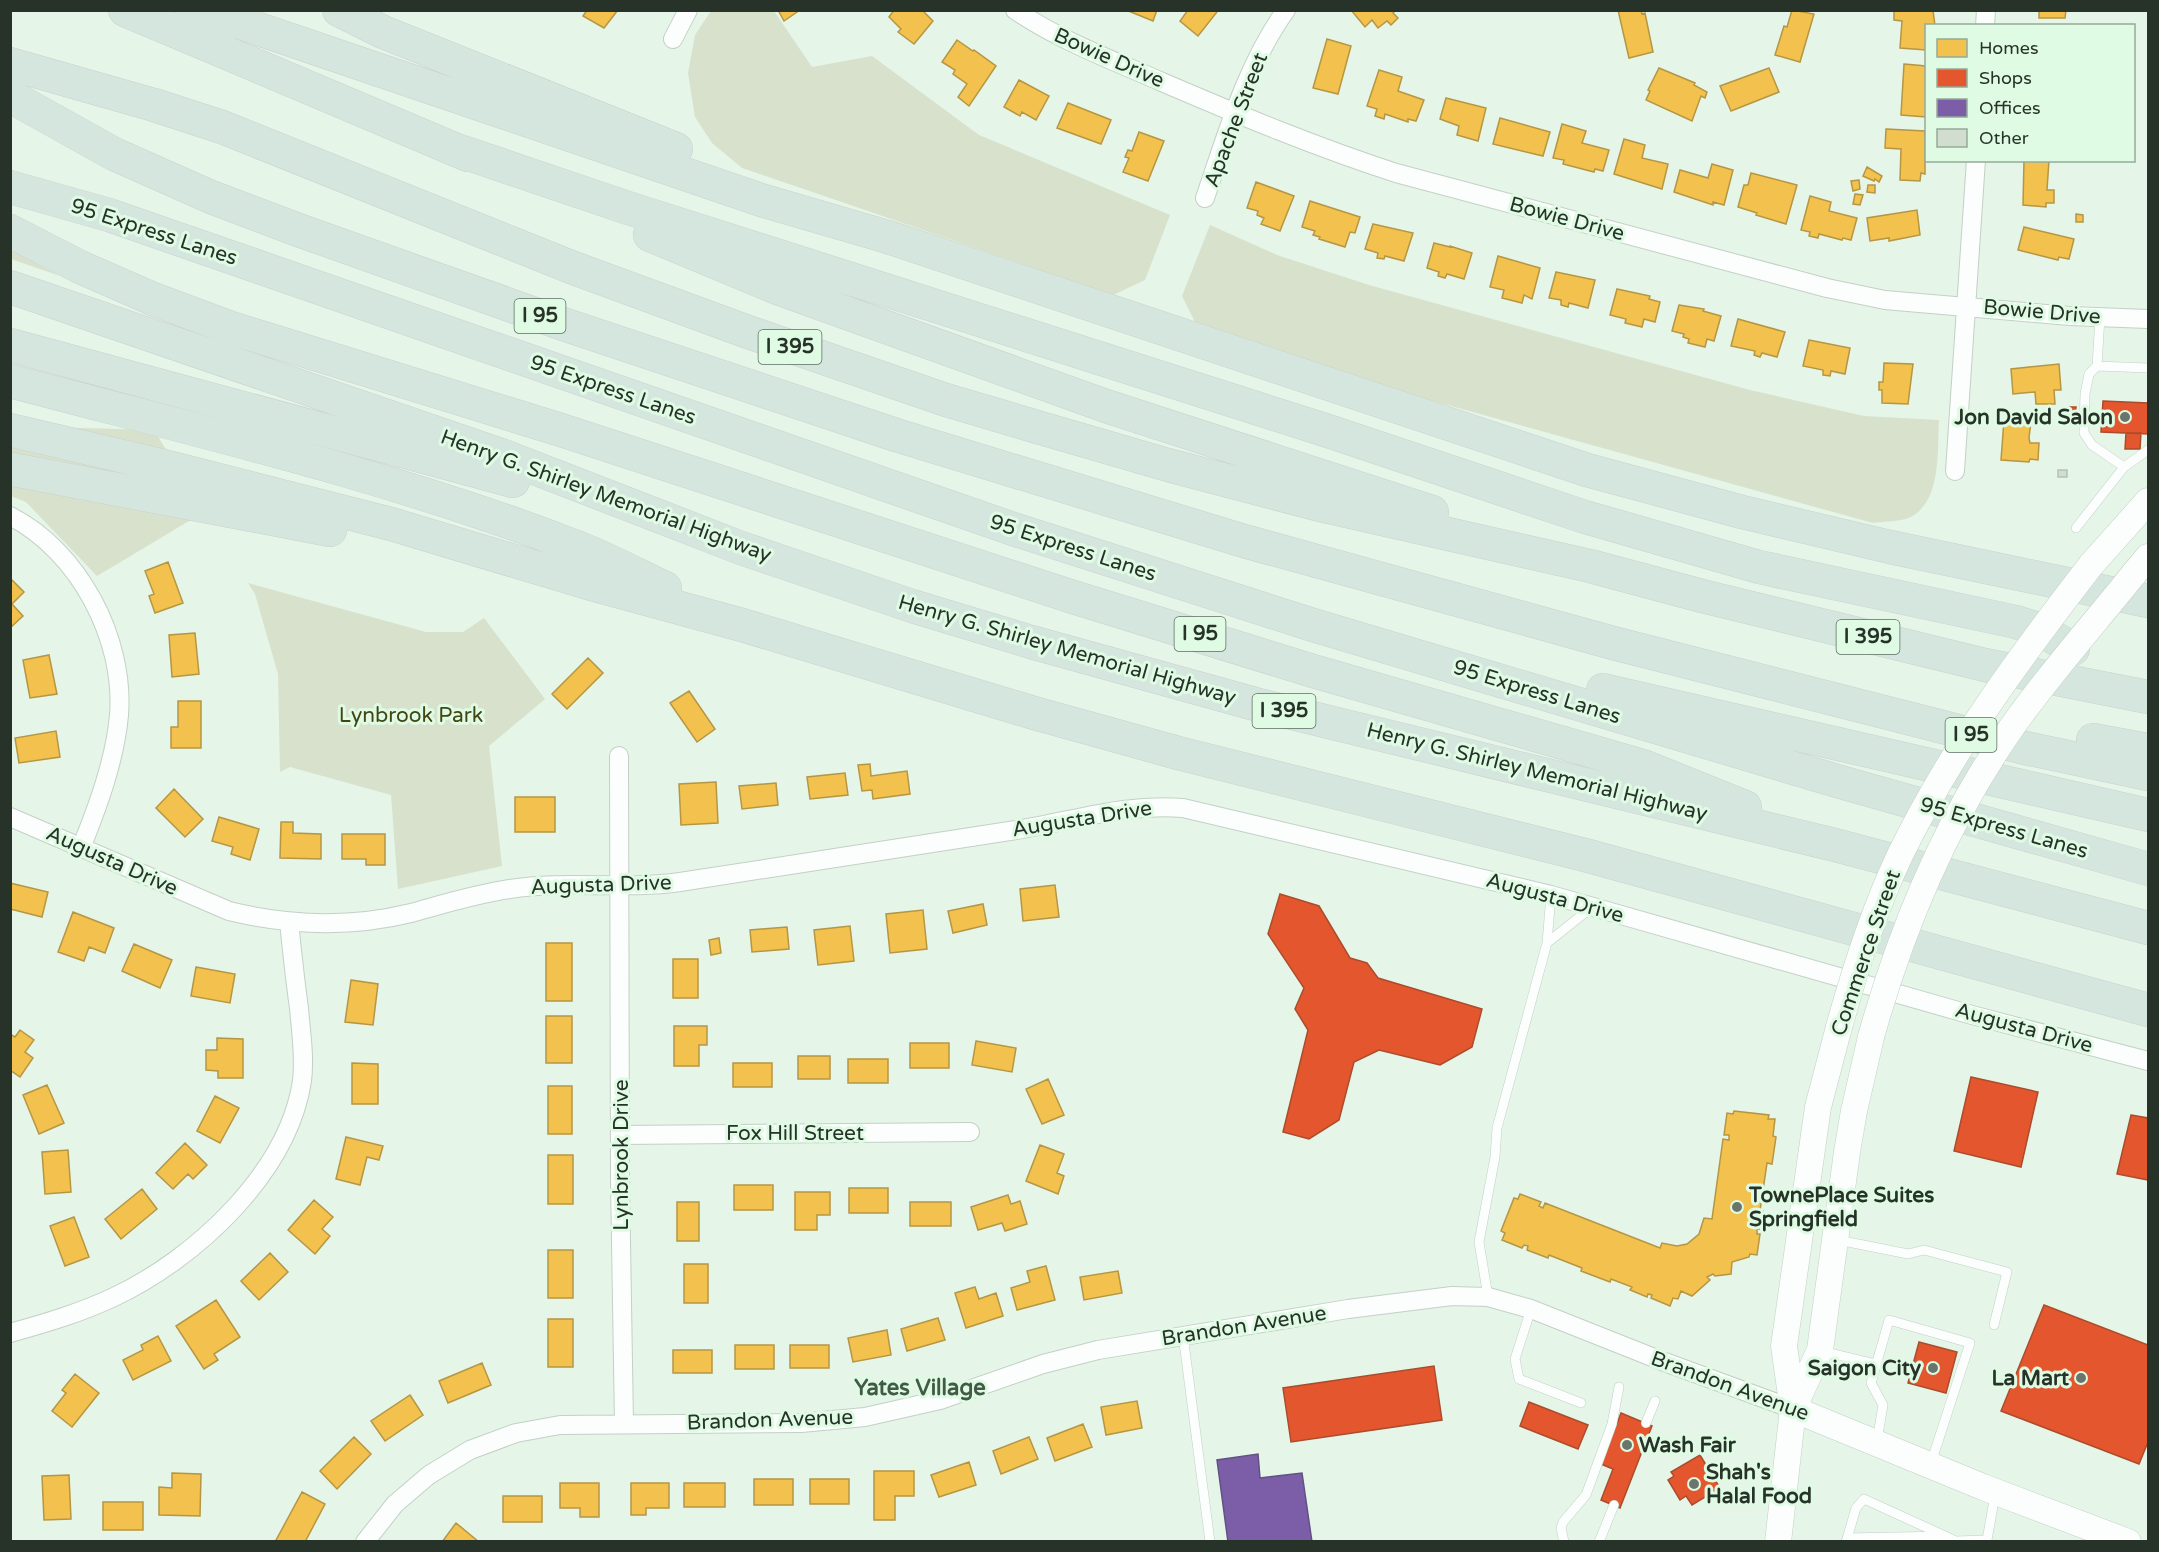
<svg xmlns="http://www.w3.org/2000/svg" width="2159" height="1552" viewBox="0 0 2159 1552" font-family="'Varela Round',sans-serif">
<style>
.green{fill:#d8e1cb}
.homes{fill:#f2c14e;stroke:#b59643;stroke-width:1.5}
.shops{fill:#e4572e;stroke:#ab4c2c;stroke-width:1.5}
.offices{fill:#7b5ea7;stroke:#625181;stroke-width:1.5}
.building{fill:#d1ddcf;stroke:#b7c1b6;stroke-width:1.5}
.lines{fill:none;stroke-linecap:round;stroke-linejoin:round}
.lane-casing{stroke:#c3d0c6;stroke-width:10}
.street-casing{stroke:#c3d0c6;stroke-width:20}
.secondary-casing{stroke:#c3d0c6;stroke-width:27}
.highway-casing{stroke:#cad2cc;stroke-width:34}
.lane{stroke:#fbfefc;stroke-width:9}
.street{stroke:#fbfefc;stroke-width:18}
.secondary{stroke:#fbfefc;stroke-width:26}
.highway{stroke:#d5e6df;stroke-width:33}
.secondary-bridge-casing{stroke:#c3d0c6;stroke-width:27;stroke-linecap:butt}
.secondary-bridge{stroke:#fbfefc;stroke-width:26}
.poi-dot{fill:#6a766c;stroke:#dffbe3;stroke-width:2}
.labels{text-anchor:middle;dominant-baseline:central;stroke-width:6;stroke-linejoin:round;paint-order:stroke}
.shield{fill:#dffbe3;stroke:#5e6e61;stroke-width:1.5}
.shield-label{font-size:20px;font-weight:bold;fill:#273229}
.street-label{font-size:21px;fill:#273229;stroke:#dffbe3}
.poi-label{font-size:21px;font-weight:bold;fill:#273229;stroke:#dffbe3;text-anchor:end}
.park-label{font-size:21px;fill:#434613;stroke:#dffbe3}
.neighbourhood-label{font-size:22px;font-weight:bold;fill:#425a46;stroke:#dffbe3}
</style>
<rect width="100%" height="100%" fill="#e5f5e8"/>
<path class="green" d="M711,11H774L812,67L872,56L979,135L1170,215L1145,280L1113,295L742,168L712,143L695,117L688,73L695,35Z
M1210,225L1277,255L1369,285L1750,390L1864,416L1939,420C1937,450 1942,500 1911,517C1901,522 1884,521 1873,523L1368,383L1196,324L1182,296Z
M11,250L60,276L11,259Z
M11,426L154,430L204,512L97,576L26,502L11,496Z
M248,583L426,632H463L484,618L545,699L489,746L502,866L398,889L391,795L290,767L280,772L278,674L255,594Z"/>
<path class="homes" d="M587,10H618L604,28L583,16Z
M778,10H800L784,21Z
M894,10H922L933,21L914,44L898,32L901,29L889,17Z
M1126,10H1157L1153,21Z
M1188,10H1216L1217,12L1198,36L1180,21Z
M1351,10H1396L1393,13L1398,18L1391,25L1387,21L1378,28L1372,20L1365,27Z
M1618,10H1641L1642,14L1645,13L1653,52L1629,58Z
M1792,10L1814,14L1800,62L1775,55L1784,26L1787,27Z
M1894,10H1933L1935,26H1926V50L1900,48L1902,21L1894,20Z
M2039,10H2066L2065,18H2039Z
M1327,39L1351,46L1338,94L1313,88Z
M957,40L973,51L974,50L996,66L969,106L958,97L967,84L953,74L955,70L942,62Z
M1904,64L1926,66V117L1901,115Z
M1659,68L1695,83L1694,85L1707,92L1705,98L1701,96L1692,121L1646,100L1650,91L1648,90Z
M1769,68L1779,92L1731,111L1720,86Z
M1379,70L1402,77L1398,91L1424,100L1416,121L1408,119V122L1385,114L1384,119L1375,116L1377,109L1367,106Z
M1019,80L1049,96L1036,120L1022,112L1020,116L1004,107Z
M1446,98L1486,108L1478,141L1457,135L1459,126L1440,119Z
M1068,103L1111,120L1101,144L1057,128Z
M1500,118L1550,132L1543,156L1493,144Z
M1562,124L1586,131L1582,143L1609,150L1603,171L1595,169L1594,172L1563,164L1564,160L1553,158Z
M1886,129L1925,131V174L1921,173L1920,181L1900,180L1901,149L1885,148Z
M1139,132L1164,141L1148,181L1123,172L1129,158L1125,157L1128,150L1132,151Z
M1624,139L1645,145L1642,158L1668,164L1662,189L1614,174Z
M2024,160H2049L2047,190H2054V203H2046V207L2023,205Z
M1712,164L1733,170L1724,205L1713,202V205L1674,192L1680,170L1708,178Z
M1867,167L1882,176L1879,182L1875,179L1874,181L1863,176Z
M1751,173L1797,185L1786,224L1756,215L1757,213L1738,207L1744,185H1748Z
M1859,180L1860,189L1853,191L1851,181Z
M1256,182L1294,196L1280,231L1261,224L1264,218L1257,215L1258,211L1247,208Z
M1868,185H1875V193L1867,192Z
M1855,194L1863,195L1860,205L1853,204Z
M1810,196L1831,202L1829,211L1857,218L1851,240L1843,238L1842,240L1819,234L1818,238L1809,236L1810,232L1801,230Z
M1310,201L1360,217L1355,233L1350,232L1345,247L1319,239L1320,237L1313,235L1315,231L1302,227Z
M1917,210L1920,235L1889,241V238L1870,241L1867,218Z
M2076,214L2083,215V222H2076Z
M1373,224L1413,233L1404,261L1385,256L1384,259L1377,258L1378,253L1365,249Z
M2024,227L2074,239L2069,259L2059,257L2058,260L2018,250Z
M1434,243L1450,247V246L1472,253L1464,279L1447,274L1445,278L1438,276L1439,272L1427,268Z
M1498,256L1540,268L1532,299L1524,295L1522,303L1502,298L1504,290L1490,287Z
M1556,272L1595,280L1588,308L1569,303L1568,307L1561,305V300L1549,298Z
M1617,289L1650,296L1649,299L1660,302L1655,322L1644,319L1642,327L1625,323L1626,319L1610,315Z
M1679,305L1704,309L1703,311L1721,316L1714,341L1707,339L1705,347L1688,343L1689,339L1683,337L1684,334L1672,331Z
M1738,319L1785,332L1777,357L1762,353L1760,357L1754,355L1755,351L1731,346Z
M1809,340L1850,348L1845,374L1831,371L1830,376L1823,375V370L1803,366Z
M1884,363L1913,364L1908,404L1882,403V390H1879V382H1883Z
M2059,364L2061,390H2054L2055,404H2036L2035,392L2013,394L2011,369Z
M2004,420L2031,421L2029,438L2030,443H2039L2038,460L2030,459L2029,462L2001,460Z
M168,562L183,603L155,613L149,596L154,594L145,571Z
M10,578L24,592L12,604L23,616L10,628Z
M195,633L199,674L172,677L169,635Z
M49,655L57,694L30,698L23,660Z
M588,658L603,673L567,709L552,694Z
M689,691L715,729L697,742L670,703Z
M178,701H201V748H171V727H178Z
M56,731L60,757L19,763L15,738Z
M870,764L871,776L907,771L910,794L873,799L872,790L862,791L858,765Z
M845,773L848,795L810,799L807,777Z
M716,782L718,823L681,825L679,784Z
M776,783L778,805L742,809L739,786Z
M174,789L203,819L185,837L156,808Z
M515,797H555V832H515Z
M219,817L259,829L250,860L231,854L233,847L212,841Z
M281,822H293V833L321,834V859L280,858Z
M342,834H385V865H366V859H342Z
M10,883L48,892L42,917L10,909Z
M1055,885L1059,917L1023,921L1020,889Z
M983,904L987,925L953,933L948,911Z
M923,910L927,949L890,953L886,914Z
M73,912L114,928L105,953L89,947L84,961L58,952Z
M850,926L854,961L818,965L814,930Z
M787,927L789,949L752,952L750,930Z
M719,938L721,953L711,955L709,940Z
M546,943H572V1001H546Z
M134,944L172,960L160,988L122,971Z
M673,959H698V998H673Z
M196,967L235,974L230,1003L191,996Z
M351,980L378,984L373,1025L345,1022Z
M546,1016H572V1063H546Z
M674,1026H707V1045H699V1066H674Z
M20,1030L34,1040L25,1052L33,1058L20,1077L10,1070V1034L15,1037Z
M217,1038L243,1039V1078H218V1071L206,1070V1050H217Z
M976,1041L1016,1048L1012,1072L972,1065Z
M910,1043H949V1068H910Z
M798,1056H830V1079H798Z
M848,1059H888V1083H848Z
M352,1063L378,1064V1104H352Z
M733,1063H772V1087H733Z
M1048,1079L1064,1115L1042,1124L1026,1089Z
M47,1085L64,1123L39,1134L23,1095Z
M548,1086H572V1134H548Z
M215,1096L239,1108L220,1143L197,1131Z
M1734,1111L1769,1115L1768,1119H1775L1773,1136L1776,1137L1772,1164L1767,1163L1760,1211H1763L1761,1229H1757V1234H1760L1757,1255L1750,1254L1749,1257L1732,1262L1731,1274L1715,1276L1713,1274L1707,1277L1710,1280L1692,1296L1681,1291L1678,1299L1673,1298L1670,1306L1651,1298L1652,1295L1648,1294L1647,1297L1630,1290L1632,1287L1611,1279L1610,1282L1581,1271L1582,1268L1549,1255L1548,1258L1527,1250L1528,1246L1524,1245L1522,1248L1502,1240L1505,1233L1501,1231L1514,1198L1518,1199L1520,1194L1541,1202L1539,1206L1543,1208L1545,1203L1660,1248L1662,1243L1677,1246L1687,1244L1699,1234L1704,1218L1712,1219L1723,1139L1729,1140V1135H1724L1727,1113L1733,1114Z
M346,1137L383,1146L379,1160L367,1157L360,1185L336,1179Z
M185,1143L207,1165L193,1179L188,1174L173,1189L156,1173Z
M1040,1145L1064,1154L1057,1173L1064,1176L1058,1194L1026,1181Z
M68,1150L71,1192L45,1194L42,1152Z
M548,1155H573V1204H548Z
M734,1185H773V1210H734Z
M849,1188H888V1213H849Z
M142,1189L157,1209L121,1239L105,1219Z
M795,1192H830V1215H817V1230H795Z
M1008,1195L1011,1204L1020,1201L1027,1224L1005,1231L1002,1223L978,1230L971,1207Z
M314,1200L333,1217L322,1229L330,1236L315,1254L288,1230Z
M677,1202H699V1241H677Z
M910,1202H951V1226H910Z
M74,1217L89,1257L65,1266L50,1226Z
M548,1250H573V1298H548Z
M270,1253L288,1272L259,1300L241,1281Z
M684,1264H708V1303H684Z
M1046,1266L1055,1300L1017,1310L1011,1288L1030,1282L1027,1271Z
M1118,1271L1122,1293L1084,1300L1080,1277Z
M975,1287L979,1299L996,1293L1003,1316L966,1328L955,1293Z
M216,1300L240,1337L214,1354L218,1360L204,1369L176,1326Z
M938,1318L945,1340L907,1351L901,1329Z
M548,1319H573V1367H548Z
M887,1330L891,1355L853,1362L848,1338Z
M158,1336L171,1361L133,1380L123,1360L143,1350L141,1345Z
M735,1345H774V1369H735Z
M790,1345H829V1368H790Z
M673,1350H712V1373H673Z
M482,1363L491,1385L448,1403L439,1381Z
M75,1374L99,1393L72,1427L52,1411L66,1393L62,1390Z
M410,1395L423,1415L385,1441L371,1421Z
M1137,1401L1142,1428L1106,1435L1101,1407Z
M1083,1424L1092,1447L1055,1461L1047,1438Z
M354,1437L371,1454L337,1489L320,1471Z
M1029,1437L1038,1459L1001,1474L993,1451Z
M969,1462L976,1485L939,1497L931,1475Z
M874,1471H914V1496H895V1520H874Z
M172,1473L201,1474L200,1516L159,1515V1487L172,1488Z
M69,1475L71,1519L44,1520L42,1476Z
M754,1479H793V1505H754Z
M810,1479H849V1504H810Z
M560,1483H599V1517H580V1508H560Z
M631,1483H669V1508H646V1515H631Z
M684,1483H725V1507H684Z
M302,1492L325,1504L305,1542H275Z
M503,1496H542V1522H503Z
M103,1502H143V1530H103Z
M456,1523L479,1542H442Z"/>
<path class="shops" d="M2103,401L2148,403V434L2101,432Z
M2068,407H2076L2075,416L2067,415Z
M2126,433H2141L2140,449H2125Z
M1280,894L1319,906L1350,958L1367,963L1378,978L1482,1009L1472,1047L1440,1065L1379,1050L1354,1062L1339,1120L1309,1139L1283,1132L1308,1030L1295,1009L1304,988L1268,934Z
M1971,1077L2038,1092L2021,1167L1954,1151Z
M2131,1115L2148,1118V1180L2117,1174Z
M2044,1305L2148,1345V1442L2139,1464L2001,1411Z
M1919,1342L1957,1352L1946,1393L1908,1383Z
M1434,1366L1442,1420L1291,1442L1283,1388Z
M1529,1402L1588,1425L1578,1449L1520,1426Z
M1621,1413L1652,1426L1620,1508L1601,1500L1613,1469L1601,1464Z
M1700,1455L1720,1488L1692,1505L1686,1496L1680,1500L1668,1480L1674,1476L1671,1472Z"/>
<path class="offices" d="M1258,1454L1260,1478L1302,1473L1312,1542H1228L1217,1460Z"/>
<path class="building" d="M2058,470H2067V477H2058Z"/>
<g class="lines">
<g class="lane-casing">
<path id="lane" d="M2100,317L2097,366L2148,368
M2097,366L2089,374L2085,394L2084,433L2092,445L2124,467L2148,450
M2076,528L2124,467
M1547,943L1592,907
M1838,1240L1908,1254L1924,1250L2007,1272L1994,1325
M1488,1297L1479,1242L1495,1157L1497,1128L1547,943L1551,895
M1531,1309L1515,1359L1519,1379L1581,1403
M1183,1335L1210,1542
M1822,1351L1876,1364
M1646,1423L1655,1401
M1877,1441L1883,1405L1871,1383L1889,1320L1970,1343L1931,1463
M1847,1538L1944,1536
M1987,1540L1995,1495
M1564,1542L1561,1528L1563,1522L1586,1495L1612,1424L1619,1387
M1599,1542L1614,1505
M1846,1542L1856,1508L1864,1499L1956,1541L1987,1540V1542"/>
</g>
<g class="street-casing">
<path id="street" d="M1015,10C1061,41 1112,60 1162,82C1239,115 1316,147 1396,173L1827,288L1885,300L2070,316L2148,319
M1985,26L1986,10
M673,39L688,10
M1205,198C1227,134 1246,66 1286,10
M1955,471L1976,160
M10,516C79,551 125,639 119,715C115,760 98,806 81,848
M619,756L620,1181L624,1424
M10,817L229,911C290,926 350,928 411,913C444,904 476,894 510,889C566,880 624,890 680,882C792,864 904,848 1016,830C1074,821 1124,803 1183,808L1551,895L1972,1015L2148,1061
M621,1135L970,1132
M10,1333C46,1323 80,1313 114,1297C195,1259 288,1173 302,1081C305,1057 301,1033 299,1008C295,980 292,951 289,922
M365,1542L395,1504L429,1475L470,1450L516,1433L560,1425L801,1423L865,1417L940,1400L1043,1364L1098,1350L1348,1309L1452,1296L1488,1297L1531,1309L1662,1361L1793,1409"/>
</g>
<g class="secondary-casing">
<path id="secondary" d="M2091,565L2148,501
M2133,575L2148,557
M1793,1409L1820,1350L1847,1152L1854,1111L1871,1037
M1793,1409L1983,1487L2128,1542
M1778,1542L1793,1409L1784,1346L1818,1107L1839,1027"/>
</g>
<g class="highway-casing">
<path id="highway" d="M125,10L468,155
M191,10L238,22L761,200L888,237L1587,470L1742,512L1890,547L2148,601
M339,10L383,32L676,149
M10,64L154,105L222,127L571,267L748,332L946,400L1044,429L1168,465L1324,506L1590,566L1702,596L1985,665L2148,697
M10,96L114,154L211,197L301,231L566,325L896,435L1244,541L1613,643L2025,748L2148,774
M448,147L628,208L1328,431L1585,517L1759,567L2016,622L2041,630L2073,649
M10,187L109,215L1013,529L1313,625L1837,781L2148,869
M10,231L80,267L153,299L231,328L561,430L1073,597L1313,671L1643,766L1745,807
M650,235L780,289L1106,406L1432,512
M10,287L501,455L741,548L912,606L1031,642L1255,704L1835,845L2148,928
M10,345L513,481
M10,381C199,431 392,476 574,546C606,558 635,574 665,588
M10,430L164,466L391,524L588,583L742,625L1034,713L1178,753L1585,855L2148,1010
M10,469L330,530
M1603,690L2148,815
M2093,740L2148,750"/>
</g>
<use href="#lane" class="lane"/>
<use href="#street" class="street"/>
<use href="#secondary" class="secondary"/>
<use href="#highway" class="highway"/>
<g class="secondary-bridge-casing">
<path id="secondary-bridge" d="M1839,1027C1855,969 1874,910 1900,855C1951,750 2020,657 2091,565
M1871,1037C1902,926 1947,819 2014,724C2051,672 2093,625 2133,575"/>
</g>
<use href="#secondary-bridge" class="secondary-bridge"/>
</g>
<g class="poi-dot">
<circle cx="2125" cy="417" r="6"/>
<circle cx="1737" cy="1207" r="6"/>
<circle cx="1933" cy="1368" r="6"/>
<circle cx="2081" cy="1378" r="6"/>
<circle cx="1627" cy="1445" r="6"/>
<circle cx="1694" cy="1484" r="6"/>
</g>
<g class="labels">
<g class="shield">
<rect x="514.5" y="299" width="51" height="34" rx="4.5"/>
<rect x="758.5" y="330" width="63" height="34" rx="4.5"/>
<rect x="1174.5" y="617" width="51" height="34" rx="4.5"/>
<rect x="1836.5" y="620" width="63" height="34" rx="4.5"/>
<rect x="1252.5" y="694" width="63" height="34" rx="4.5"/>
<rect x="1945.5" y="718" width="51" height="34" rx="4.5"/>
</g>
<g class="shield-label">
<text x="540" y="316">I 95</text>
<text x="790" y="347">I 395</text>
<text x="1200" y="634">I 95</text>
<text x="1868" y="637">I 395</text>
<text x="1284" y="711">I 395</text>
<text x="1971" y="735">I 95</text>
</g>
<g class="street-label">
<text transform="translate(1109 58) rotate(24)">Bowie Drive</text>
<text transform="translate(1236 120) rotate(-69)">Apache Street</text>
<text transform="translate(1567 219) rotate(15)">Bowie Drive</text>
<text transform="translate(154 232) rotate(18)">95 Express Lanes</text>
<text transform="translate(2042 312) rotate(5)">Bowie Drive</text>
<text transform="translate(613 390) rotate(19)">95 Express Lanes</text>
<text transform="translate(606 496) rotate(20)">Henry G. Shirley Memorial Highway</text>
<text transform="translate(1073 548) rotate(18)">95 Express Lanes</text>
<text transform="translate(1067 650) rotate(16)">Henry G. Shirley Memorial Highway</text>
<text transform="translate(1537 692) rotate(17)">95 Express Lanes</text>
<text transform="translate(1537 772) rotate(14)">Henry G. Shirley Memorial Highway</text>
<text transform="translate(1082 819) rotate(-9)">Augusta Drive</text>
<text transform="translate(2004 828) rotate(16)">95 Express Lanes</text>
<text transform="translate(112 861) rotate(24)">Augusta Drive</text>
<text transform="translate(601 885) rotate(-2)">Augusta Drive</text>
<text transform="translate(1555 898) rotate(15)">Augusta Drive</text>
<text transform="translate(1866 953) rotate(-71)">Commerce Street</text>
<text transform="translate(2024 1028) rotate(15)">Augusta Drive</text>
<text x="795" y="1133">Fox Hill Street</text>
<text transform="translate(621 1155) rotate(-90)">Lynbrook Drive</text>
<text transform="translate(1244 1326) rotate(-9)">Brandon Avenue</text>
<text transform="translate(1730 1386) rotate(20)">Brandon Avenue</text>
<text transform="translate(770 1420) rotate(-2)">Brandon Avenue</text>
</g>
<g class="poi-label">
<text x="2113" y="417">Jon David Salon</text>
<text x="1749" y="1195" text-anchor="start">TownePlace Suites<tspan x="1749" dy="24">Springfield</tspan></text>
<text x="1921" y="1368">Saigon City</text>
<text x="2069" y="1378">La Mart</text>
<text x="1639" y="1445" text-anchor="start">Wash Fair</text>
<text x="1706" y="1472" text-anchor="start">Shah's<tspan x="1706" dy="24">Halal Food</tspan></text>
</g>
<g class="park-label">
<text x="411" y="715">Lynbrook Park</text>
</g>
<g class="neighbourhood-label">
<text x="920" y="1388">Yates Village</text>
</g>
</g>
<rect width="2159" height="1552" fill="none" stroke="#273229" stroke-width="24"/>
<rect x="1925" y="24" width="210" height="138" fill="#dffbe3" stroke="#95ab99" stroke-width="1.5"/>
<rect x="1937" y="39" width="30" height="18" fill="#f2c14e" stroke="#95ab99" stroke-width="1.5"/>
<text x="1979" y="54" font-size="18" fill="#273229">Homes</text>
<rect x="1937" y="69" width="30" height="18" fill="#e4572e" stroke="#95ab99" stroke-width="1.5"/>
<text x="1979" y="84" font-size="18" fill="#273229">Shops</text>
<rect x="1937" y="99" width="30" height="18" fill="#7b5ea7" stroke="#95ab99" stroke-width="1.5"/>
<text x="1979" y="114" font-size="18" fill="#273229">Offices</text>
<rect x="1937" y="129" width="30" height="18" fill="#d1ddcf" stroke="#95ab99" stroke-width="1.5"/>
<text x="1979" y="144" font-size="18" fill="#273229">Other</text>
</svg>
